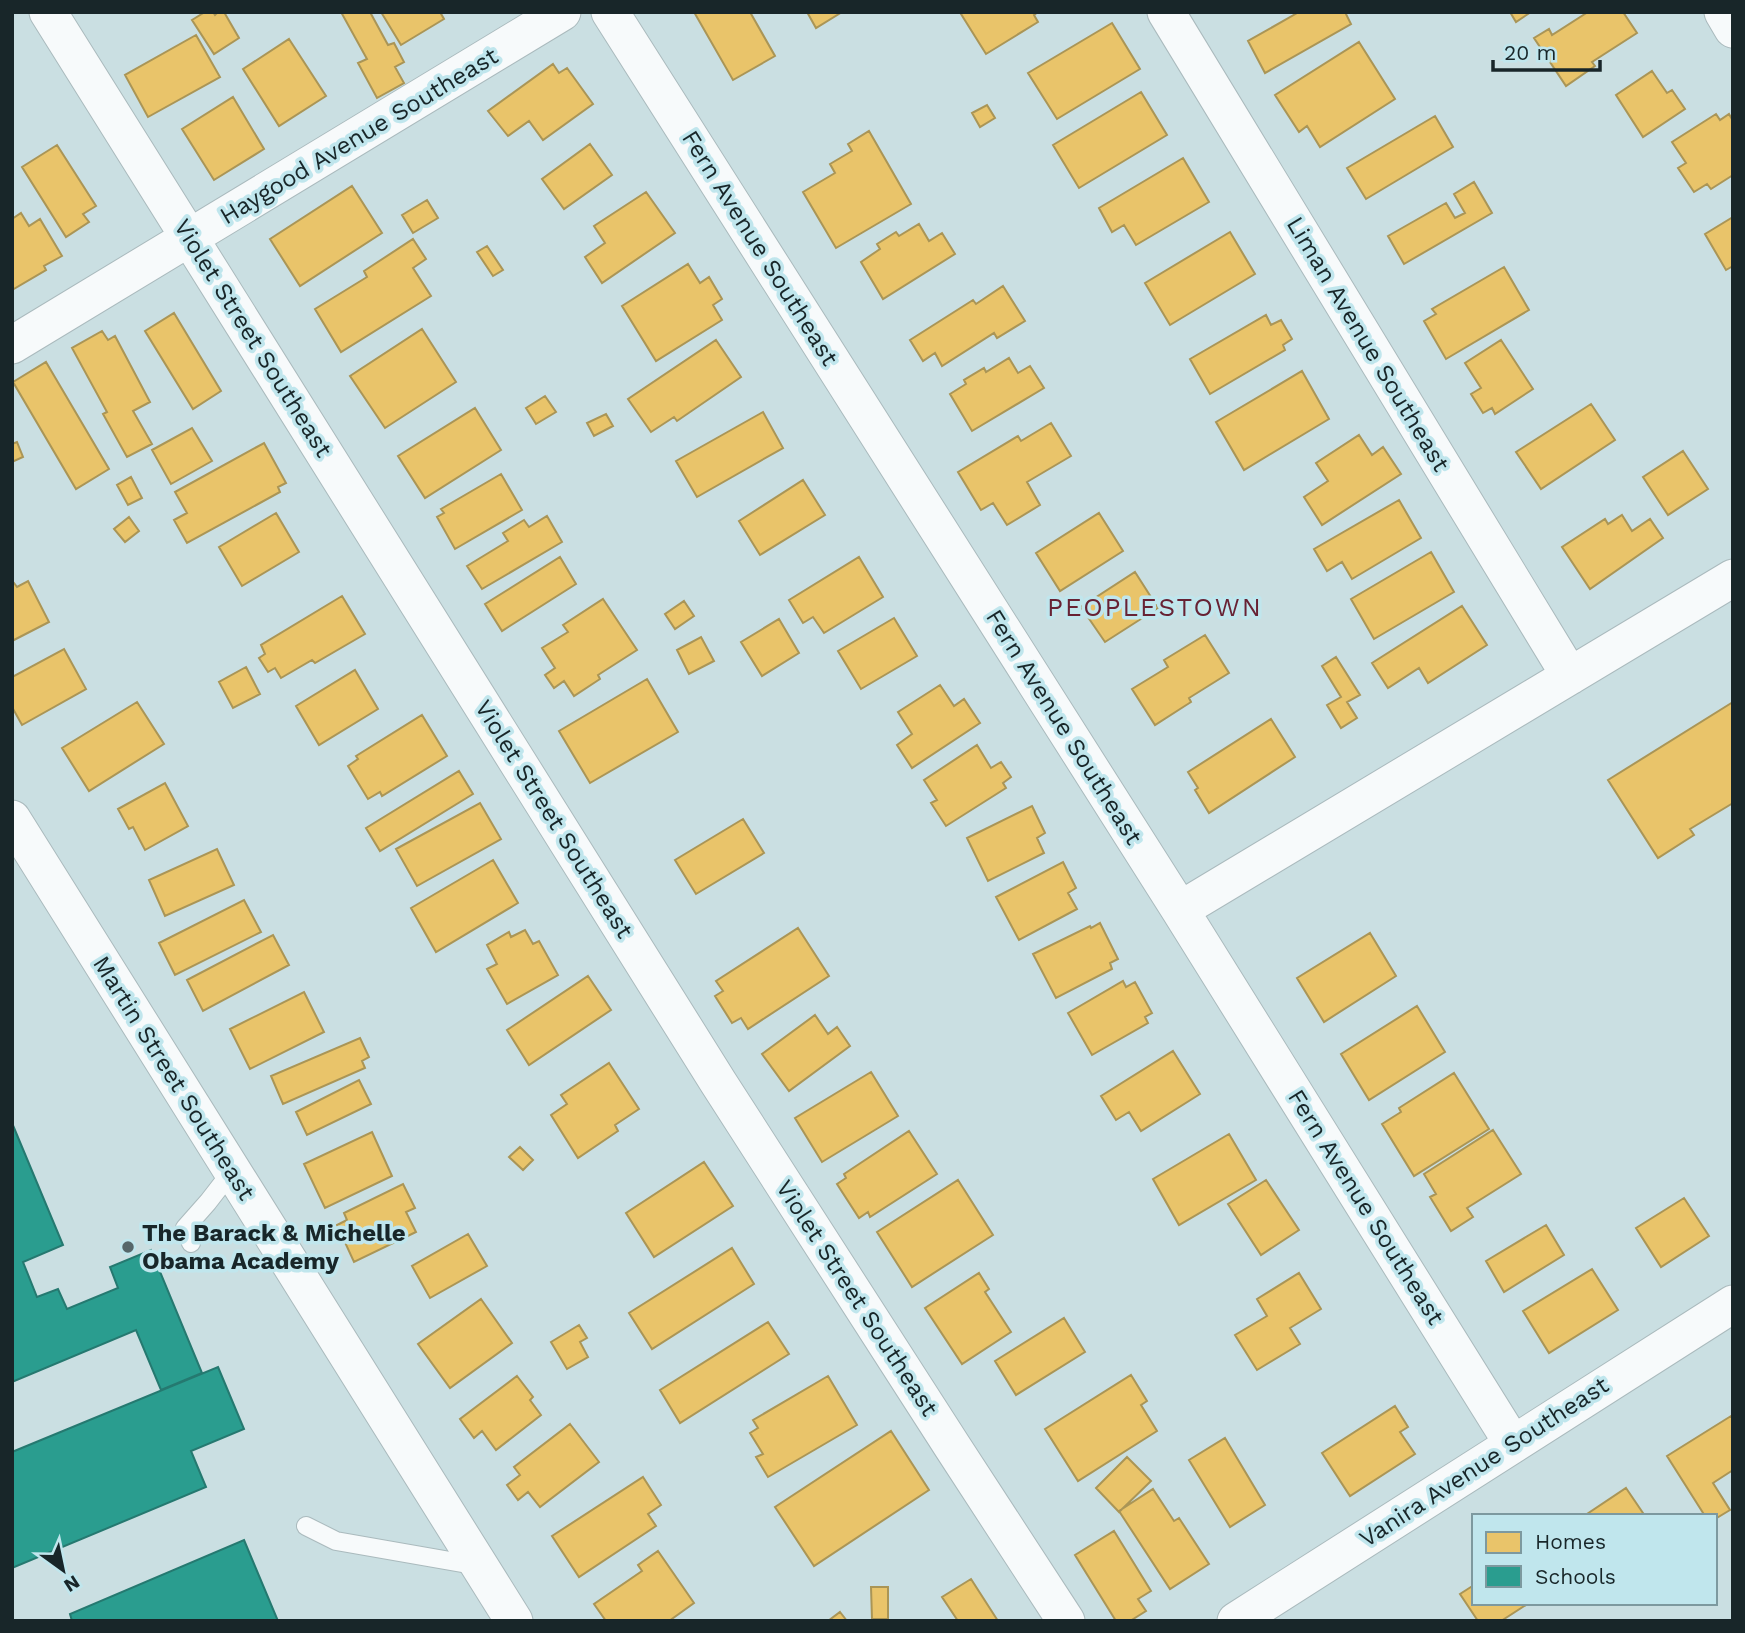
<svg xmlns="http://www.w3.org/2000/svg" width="1745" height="1633" viewBox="0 0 1745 1633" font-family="'Work Sans',sans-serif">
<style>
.homes{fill:#e9c46a;stroke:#aa9556;stroke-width:2}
.schools{fill:#2a9d8f;stroke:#257970;stroke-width:2}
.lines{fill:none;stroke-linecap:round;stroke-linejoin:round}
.service-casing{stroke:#aababd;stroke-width:20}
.minor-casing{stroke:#aababd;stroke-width:39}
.service{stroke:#f7fafb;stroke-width:18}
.minor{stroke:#f7fafb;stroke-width:37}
.poi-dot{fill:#56676a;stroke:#c0e6ed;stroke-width:2.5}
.labels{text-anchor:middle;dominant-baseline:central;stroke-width:7;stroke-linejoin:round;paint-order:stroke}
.street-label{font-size:24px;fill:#182629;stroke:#c0e6ed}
.poi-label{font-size:24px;font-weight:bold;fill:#182629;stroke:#c0e6ed;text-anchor:start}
.neighbourhood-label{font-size:26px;letter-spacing:2px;fill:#672234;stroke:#c0e6ed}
</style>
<rect width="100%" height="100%" fill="#cadfe2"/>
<path class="homes" d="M205,12H213L215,15L218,12H224L239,38L214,54L192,20Z
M341,12H370L388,45L394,43L404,62L395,67L404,83L377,98L358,63L367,59Z
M381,12H440L444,19L401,45Z
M694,12H750L775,56L733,80Z
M807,12H842L816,28Z
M964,12H1038L1034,15L1038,22L986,54L961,14Z
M1299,12H1345L1351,24L1265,73L1248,41Z
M1510,12H1531L1516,22Z
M1588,12H1623L1637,33L1592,62L1595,66L1566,86L1534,38L1549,29L1552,35Z
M1112,23L1140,69L1057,119L1028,73Z
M196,35L220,77L148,117L125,75Z
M289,39L326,96L279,126L243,69Z
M1359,42L1395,99L1320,147L1307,126L1299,132L1275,95Z
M553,64L559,73L567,68L593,104L543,140L529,121L508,136L488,111Z
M1652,71L1667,93L1672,90L1685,109L1643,137L1616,95Z
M1141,92L1167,135L1079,188L1053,145Z
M233,97L264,149L214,180L182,129Z
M987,105L995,118L980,127L972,113Z
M1716,114L1720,120L1729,114L1733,121V175L1711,189L1707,184L1694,192L1678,168L1686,163L1672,142Z
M1435,116L1453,147L1366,199L1347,168Z
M869,131L911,204L836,248L803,192L835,173L830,164L852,151L848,144Z
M590,144L612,175L564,209L542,179Z
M57,145L96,206L83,214L89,222L66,237L22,167Z
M1183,158L1209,202L1136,245L1124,225L1112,232L1099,208Z
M1474,182L1492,213L1404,264L1388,236L1446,203L1455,218L1465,213L1454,194Z
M352,186L382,233L300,286L270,239Z
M646,192L675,233L602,283L585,257L605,243L594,226Z
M427,200L438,218L413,233L402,215Z
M21,213L29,226L40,219L62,256L44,266L46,270L12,290V219Z
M1733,217V266L1726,270L1705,234Z
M919,224L929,241L942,233L955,254L883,299L861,262L880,249L877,244L896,232L899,236Z
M1230,232L1255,274L1170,325L1145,283Z
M413,239L426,259L413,268L431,296L341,352L315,309L367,277L364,271Z
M487,246L503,270L493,276L477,252Z
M688,264L700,283L709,277L722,299L713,305L722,320L656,361L622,306Z
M1504,267L1529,310L1446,359L1424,321L1436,314L1432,309Z
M1003,286L1025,321L997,338L994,333L942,366L935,353L923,361L910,340L973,300L976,304Z
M174,313L221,391L193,409L145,331Z
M1266,315L1271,325L1281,320L1292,339L1283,345L1285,350L1210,394L1190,359Z
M422,329L456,382L385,428L350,376Z
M102,331L108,340L115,336L150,402L133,411L152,444L127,457L103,414L107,412L72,348Z
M716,340L741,377L677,421L674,417L651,432L628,399Z
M1501,340L1533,389L1495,414L1492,408L1483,413L1471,394L1481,388L1465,363Z
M1009,358L1018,373L1030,366L1044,388L972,431L950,394L966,384L964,380L984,368L986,372Z
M46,362L109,469L76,489L13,382Z
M1302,371L1329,419L1244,470L1216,422Z
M545,396L556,412L536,424L526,408Z
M1591,404L1615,440L1541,489L1516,452Z
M475,408L501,450L425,498L398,456Z
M763,412L783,448L697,497L676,461Z
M606,414L613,426L594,436L587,423Z
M1051,423L1071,456L1027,482L1040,505L1007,525L993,503L981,510L958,472L1018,436L1021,441Z
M192,428L212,461L171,484L152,450Z
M1359,435L1372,455L1383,447L1401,474L1322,525L1304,497L1328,481L1316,463Z
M17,442L23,457L12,462V444Z
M264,443L286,483L278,487L280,492L187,543L174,520L187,513L175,492Z
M1683,451L1708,489L1668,515L1643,477Z
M501,474L522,510L455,549L437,517L444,513L441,509Z
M131,477L142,498L128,505L117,485Z
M803,480L825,515L760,555L739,521Z
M1399,500L1421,538L1352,579L1342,562L1327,571L1314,549Z
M276,513L299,552L242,586L219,547Z
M1099,513L1123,551L1060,591L1036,553Z
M1622,515L1632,531L1650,519L1663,538L1590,589L1562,547L1605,519L1608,524Z
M547,516L562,542L482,589L467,566L508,541L503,533L524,520L529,527Z
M129,517L139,531L125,542L114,529Z
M1431,552L1454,592L1374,639L1351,599Z
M560,557L576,584L502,631L485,604Z
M859,557L883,597L824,633L813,617L803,623L789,600Z
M1135,572L1158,608L1105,642L1081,607Z
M28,581L49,622L12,641V584L14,583L17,587Z
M342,596L365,634L315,663L312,660L281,678L275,668L268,672L259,658L265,654L261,645Z
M603,599L637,650L598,675L600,679L574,696L564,681L554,688L545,675L555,668L542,648L568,632L563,625Z
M684,601L694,616L675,629L665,614Z
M1462,606L1487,645L1428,683L1419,668L1388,688L1372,663Z
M894,618L917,656L861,689L838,651Z
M779,619L799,653L762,676L741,642Z
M1205,635L1229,673L1189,698L1191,702L1155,725L1132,689L1168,667L1164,660Z
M701,637L714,661L689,674L677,650Z
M64,649L86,689L22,725L12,707V677Z
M1336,657L1360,695L1347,702L1357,718L1341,728L1327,705L1341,697L1322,666Z
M246,667L260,694L233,708L219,682Z
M355,670L378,709L319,745L296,706Z
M647,679L678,732L590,783L559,731Z
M940,685L954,706L964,699L980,723L912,768L897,745L912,734L898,712Z
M137,702L164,744L89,791L62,748Z
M1733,702V803L1690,829L1694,835L1658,858L1608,780Z
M422,715L447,756L382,796L380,792L368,799L348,766L358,759L356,756Z
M1271,719L1295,757L1209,813L1195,790L1198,788L1188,772Z
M977,745L991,768L1001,762L1011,777L1003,783L1006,788L946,826L931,803L937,800L924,780Z
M459,771L473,794L380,851L366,828Z
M165,783L188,826L145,850L133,827L129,829L118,809Z
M480,803L501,839L417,886L396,849Z
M1032,806L1045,833L1037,838L1044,853L988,881L967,838Z
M743,819L764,853L696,894L675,860Z
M217,849L234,885L165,916L149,880Z
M493,860L518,903L436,952L411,908Z
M1063,862L1076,888L1068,893L1077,909L1019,940L996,897Z
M244,900L261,932L175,975L159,943Z
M1100,923L1118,959L1110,963L1112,969L1056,998L1033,954L1090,926L1091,928Z
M798,928L829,976L748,1029L741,1018L732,1023L715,996L723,991L716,981Z
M525,930L533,944L539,941L558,975L507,1004L487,969L497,964L487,945L509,932L511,937Z
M1370,933L1396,976L1324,1022L1297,978Z
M273,935L289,965L203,1011L187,980Z
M588,976L611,1010L529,1065L507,1030Z
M1123,981L1126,987L1135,982L1152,1013L1145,1017L1148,1023L1092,1055L1068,1013Z
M304,992L324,1032L250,1069L230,1029Z
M1417,1006L1445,1052L1369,1100L1341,1054Z
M815,1015L828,1034L837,1027L850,1046L789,1091L762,1054Z
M360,1038L369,1057L362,1061L365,1068L283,1104L271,1076Z
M1173,1051L1200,1094L1141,1131L1129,1112L1116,1120L1101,1096Z
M609,1063L639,1109L615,1125L618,1131L578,1158L551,1115L567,1104L561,1095Z
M871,1072L898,1116L822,1162L795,1118Z
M1454,1073L1489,1129L1414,1176L1382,1124L1401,1112L1399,1108Z
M359,1080L371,1104L307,1135L296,1112Z
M1493,1130L1521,1174L1467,1208L1473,1217L1451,1231L1430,1197L1436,1194L1424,1174Z
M909,1131L937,1174L870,1217L868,1212L859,1218L837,1184L846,1178L844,1174Z
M372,1132L392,1176L325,1208L304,1164Z
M1229,1134L1256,1180L1179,1225L1153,1179Z
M520,1147L533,1160L523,1170L509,1157Z
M704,1162L733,1206L654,1257L626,1213Z
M958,1180L993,1235L912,1287L877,1232Z
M1266,1180L1299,1230L1261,1255L1228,1204Z
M403,1184L415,1208L406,1212L416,1232L354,1262L337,1225L347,1220L344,1213Z
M1684,1198L1709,1236L1661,1267L1636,1228Z
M1546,1225L1564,1255L1504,1292L1486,1261Z
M468,1234L487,1266L430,1298L412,1266Z
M732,1248L754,1284L652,1349L629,1313Z
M1592,1269L1618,1310L1549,1353L1523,1311Z
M979,1273L989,1289L985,1292L1011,1332L962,1364L925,1308Z
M1299,1273L1321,1309L1290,1328L1300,1344L1257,1370L1235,1335L1267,1316L1257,1299Z
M481,1299L512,1343L450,1388L418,1344Z
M1064,1318L1085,1352L1016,1395L995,1361Z
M768,1322L789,1354L680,1423L660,1390Z
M579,1325L587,1338L580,1342L588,1357L567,1369L551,1342Z
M1131,1375L1147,1401L1141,1405L1157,1431L1078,1481L1045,1429Z
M517,1376L533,1397L530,1400L541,1415L496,1450L482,1431L474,1438L460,1419Z
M828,1376L857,1425L768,1477L756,1457L763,1454L750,1433L758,1428L753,1420Z
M1395,1406L1408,1427L1400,1432L1415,1454L1350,1496L1322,1453Z
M1731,1416L1733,1419V1470L1713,1483L1730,1510L1715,1519V1516H1705L1667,1456Z
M570,1424L599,1462L540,1507L528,1492L518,1500L507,1485L520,1475L514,1467Z
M891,1431L929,1490L814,1566L775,1507Z
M1225,1438L1265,1505L1230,1527L1189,1460Z
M1127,1457L1151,1481L1119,1512L1096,1488Z
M643,1477L661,1505L648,1514L656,1526L579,1577L552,1536Z
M1626,1488L1645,1516H1584Z
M1153,1489L1174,1521L1179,1518L1209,1564L1170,1589L1119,1511Z
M1114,1531L1151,1591L1138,1599L1146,1611L1130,1621H1116L1075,1555Z
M658,1551L694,1603L669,1621H606L594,1604L642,1571L638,1565Z
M971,1579L998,1621H958L942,1597Z
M1474,1585V1603H1529L1501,1621H1478L1460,1594Z
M871,1587H888V1619H872Z
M840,1612L847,1621H828Z"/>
<path class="schools" d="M12,1123L63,1245L23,1262L37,1297L58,1289L67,1309L118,1288L110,1267L151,1250L202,1373L161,1390L136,1330L12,1382Z
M218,1367L244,1429L191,1451L206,1487L12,1568V1452Z
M244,1540L278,1621H72L70,1614Z"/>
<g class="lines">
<g class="service-casing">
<path id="service" d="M191,1243L185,1228L208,1202L232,1171
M306,1526L336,1541L479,1566"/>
</g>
<g class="minor-casing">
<path id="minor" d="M48,12C273,368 493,727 718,1082C833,1263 949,1442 1066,1621
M610,12L1180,910L1513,1444
M1166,12L1570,676
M1723,12L1733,29
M12,345L562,12
M12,819L514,1621
M1180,910L1733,578
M1236,1621L1733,1304"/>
</g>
<use href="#service" class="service"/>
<use href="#minor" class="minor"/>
</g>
<circle class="poi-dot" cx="128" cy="1247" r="7"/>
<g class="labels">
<g class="street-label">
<text transform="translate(359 136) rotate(-31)">Haygood Avenue Southeast</text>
<text transform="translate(760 248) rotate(58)">Fern Avenue Southeast</text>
<text transform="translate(253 338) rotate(58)">Violet Street Southeast</text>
<text transform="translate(1368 344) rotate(59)">Liman Avenue Southeast</text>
<text transform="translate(1064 727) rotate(58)">Fern Avenue Southeast</text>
<text transform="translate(554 819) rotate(58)">Violet Street Southeast</text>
<text transform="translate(174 1078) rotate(58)">Martin Street Southeast</text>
<text transform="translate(1366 1207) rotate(58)">Fern Avenue Southeast</text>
<text transform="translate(857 1298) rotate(57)">Violet Street Southeast</text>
<text transform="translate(1484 1462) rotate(-33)">Vanira Avenue Southeast</text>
</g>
<g class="poi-label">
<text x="142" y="1233">The Barack &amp; Michelle<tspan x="142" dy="28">Obama Academy</tspan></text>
</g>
<g class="neighbourhood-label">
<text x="1155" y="607">PEOPLESTOWN</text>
</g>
</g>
<rect width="1745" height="1633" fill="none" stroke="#182629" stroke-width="28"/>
<rect x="1472" y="1514" width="245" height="91" fill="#c0e6ed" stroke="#7d999f" stroke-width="2"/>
<rect x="1486" y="1532" width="35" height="21" fill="#e9c46a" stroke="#7d999f" stroke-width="2"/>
<text x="1535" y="1549" font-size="21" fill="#182629">Homes</text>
<rect x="1486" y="1566" width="35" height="21" fill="#2a9d8f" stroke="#7d999f" stroke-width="2"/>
<text x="1535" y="1584" font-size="21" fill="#182629">Schools</text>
<g transform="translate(63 1570) rotate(147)" stroke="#c0e6ed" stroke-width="5" paint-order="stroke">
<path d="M0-5L12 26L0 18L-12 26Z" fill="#182629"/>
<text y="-10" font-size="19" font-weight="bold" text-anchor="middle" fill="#182629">N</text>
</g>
<path d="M1493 60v10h107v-10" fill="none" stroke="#182629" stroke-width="3.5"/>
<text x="1504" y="60" font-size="21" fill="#182629" stroke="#c0e6ed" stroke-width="5" paint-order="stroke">20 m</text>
</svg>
